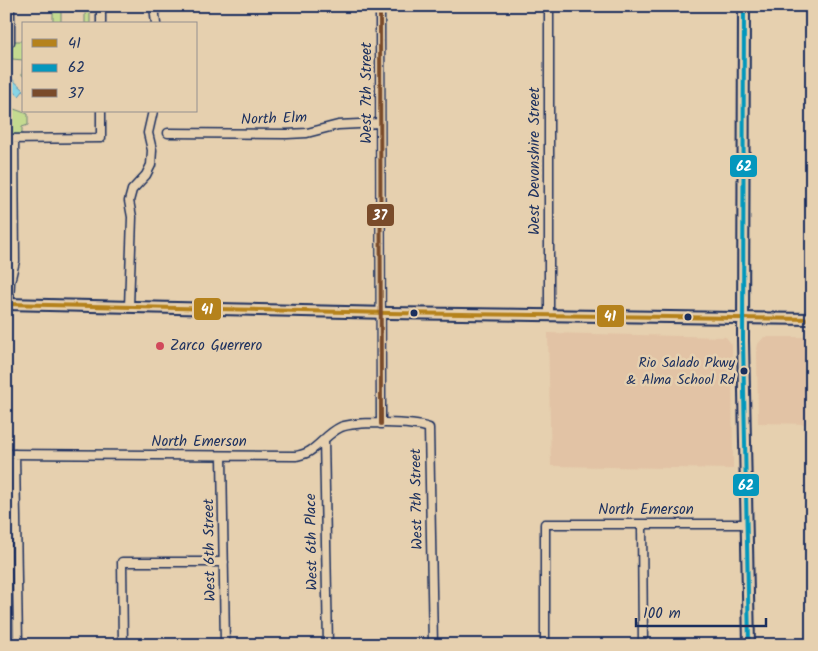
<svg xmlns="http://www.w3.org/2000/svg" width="818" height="651" viewBox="0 0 818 651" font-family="Kalam,sans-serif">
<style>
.built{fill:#e2c3a5}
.green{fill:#c4da90;stroke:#708477}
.water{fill:#87d4e5;stroke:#5c92af}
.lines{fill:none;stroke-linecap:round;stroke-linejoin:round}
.minor-casing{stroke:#1b2f5e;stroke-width:11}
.secondary-casing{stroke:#1b2f5e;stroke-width:14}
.minor{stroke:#e6d0af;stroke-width:8}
.secondary{stroke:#e6d0af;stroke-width:10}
.bus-1-casing{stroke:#e6d0af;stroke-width:8}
.bus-2-casing{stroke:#e6d0af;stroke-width:8}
.bus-3-casing{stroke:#e6d0af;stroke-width:8}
.bus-1{stroke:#b5821c;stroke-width:4}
.bus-2{stroke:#0497bd;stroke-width:4}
.bus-3{stroke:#7a4b2a;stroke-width:4}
.bus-dot{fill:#1b2f5e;stroke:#e6d0af;stroke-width:2}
.poi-dot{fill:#d1495b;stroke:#e6d0af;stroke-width:2}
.labels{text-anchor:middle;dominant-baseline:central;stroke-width:5;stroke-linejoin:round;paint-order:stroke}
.bus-label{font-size:14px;fill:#1b2f5e;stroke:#e6d0af;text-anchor:end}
.street-label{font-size:15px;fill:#1b2f5e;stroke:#e6d0af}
.poi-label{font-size:15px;fill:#1b2f5e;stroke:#e6d0af;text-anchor:start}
.line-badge{stroke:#e6d0af;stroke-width:2}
.badge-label{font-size:14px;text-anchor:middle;font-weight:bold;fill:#fff}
</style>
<rect width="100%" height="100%" fill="#e6d0af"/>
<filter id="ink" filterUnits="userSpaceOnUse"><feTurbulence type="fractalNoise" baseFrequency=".02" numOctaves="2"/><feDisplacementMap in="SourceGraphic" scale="10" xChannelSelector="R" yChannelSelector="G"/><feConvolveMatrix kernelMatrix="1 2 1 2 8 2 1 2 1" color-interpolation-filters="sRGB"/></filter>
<g filter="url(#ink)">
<path class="built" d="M548,333L726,337L732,345L733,469L551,466Z
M764,337H812V424L758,423L757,349L758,344Z"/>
<path class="green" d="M53,6H56V10L61,12V24H53Z
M85,6H97V8H90V24H85Z
M12,41H23L24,76L22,75L23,60L12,59Z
M14,109L28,114V125L22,127V134H10V127L6,123V115Z"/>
<path class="water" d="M11,78L24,90L19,96L7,85Z"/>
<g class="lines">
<g class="minor-casing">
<path id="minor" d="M101,6V24
M154,6L156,24
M380,6L381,424
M549,6V316
M6,42H10V6
M168,133L287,134L307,133L338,125L380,123
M6,139L101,138V111
M9,304L10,282L15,261L14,139
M129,307L132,217L129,201L132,190L146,175L151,165L152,150L148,133L153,111
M324,439L328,645
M6,454L296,456C300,455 306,454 310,451C321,444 328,433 341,427C357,421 413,422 429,428L433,645
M15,454L18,645
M222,456L225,645
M642,524L643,645
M123,645L122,562H224
M545,645V524H746"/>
</g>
<g class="secondary-casing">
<path id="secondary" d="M744,6L743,340L749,645
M6,304L389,313L812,319"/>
</g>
<use href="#minor" class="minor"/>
<use href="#secondary" class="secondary"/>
<g class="bus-1-casing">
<path id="bus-1" d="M6,304L389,313L812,319"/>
</g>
<g class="bus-2-casing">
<path id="bus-2" d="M744,6L743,340L749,645"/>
</g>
<g class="bus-3-casing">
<path id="bus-3" d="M380,6L381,424"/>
</g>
<use href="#bus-1" class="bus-1"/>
<use href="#bus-2" class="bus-2"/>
<use href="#bus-3" class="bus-3"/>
</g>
</g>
<g class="bus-dot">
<circle cx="414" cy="313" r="4.5"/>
<circle cx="688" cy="317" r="4.5"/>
<circle cx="744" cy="371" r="4.5"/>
</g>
<circle class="poi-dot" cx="160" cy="346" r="5"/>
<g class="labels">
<g class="bus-label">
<text x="735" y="363">Rio Salado Pkwy<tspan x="735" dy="17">&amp; Alma School Rd</tspan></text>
</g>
<g class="street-label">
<text transform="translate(367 93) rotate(-90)">West 7th Street</text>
<text transform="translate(274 119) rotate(-2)">North Elm</text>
<text transform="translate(535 161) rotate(-90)">West Devonshire Street</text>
<text x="199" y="442">North Emerson</text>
<text transform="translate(417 499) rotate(-91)">West 7th Street</text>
<text x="646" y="510">North Emerson</text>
<text transform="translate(312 542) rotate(-91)">West 6th Place</text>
<text transform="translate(210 550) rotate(-91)">West 6th Street</text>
</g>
<g class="poi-label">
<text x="170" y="346">Zarco Guerrero</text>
</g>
</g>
<g class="line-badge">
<rect x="729" y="154" width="29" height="24" rx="5" fill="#0497bd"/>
<rect x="366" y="203" width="29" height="24" rx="5" fill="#7a4b2a"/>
<rect x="193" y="297" width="29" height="24" rx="5" fill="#b5821c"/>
<rect x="596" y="304" width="29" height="24" rx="5" fill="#b5821c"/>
<rect x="732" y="473" width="28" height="24" rx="5" fill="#0497bd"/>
</g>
<g class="badge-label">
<text x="744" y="171">62</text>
<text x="380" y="220">37</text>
<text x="207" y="314">41</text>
<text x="610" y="321">41</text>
<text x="746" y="490">62</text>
</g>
<rect width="818" height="651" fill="none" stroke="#e6d0af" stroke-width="25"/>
<rect x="12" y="12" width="793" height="626" fill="none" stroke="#1b2f5e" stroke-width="2" filter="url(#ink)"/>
<rect x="22" y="22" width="175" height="90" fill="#e6d0af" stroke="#95908f"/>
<rect x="32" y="39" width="25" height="8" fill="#b5821c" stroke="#95908f"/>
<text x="68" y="48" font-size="15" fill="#1b2f5e">41</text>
<rect x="32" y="64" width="25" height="8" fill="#0497bd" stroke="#95908f"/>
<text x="68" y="72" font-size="15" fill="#1b2f5e">62</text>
<rect x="32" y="89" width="25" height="8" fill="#7a4b2a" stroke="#95908f"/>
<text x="68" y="98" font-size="15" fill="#1b2f5e">37</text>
<path d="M636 618v8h130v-8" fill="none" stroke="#1b2f5e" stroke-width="2.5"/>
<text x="643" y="618" font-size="15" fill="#1b2f5e" stroke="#e6d0af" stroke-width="4" paint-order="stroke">100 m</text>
</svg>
